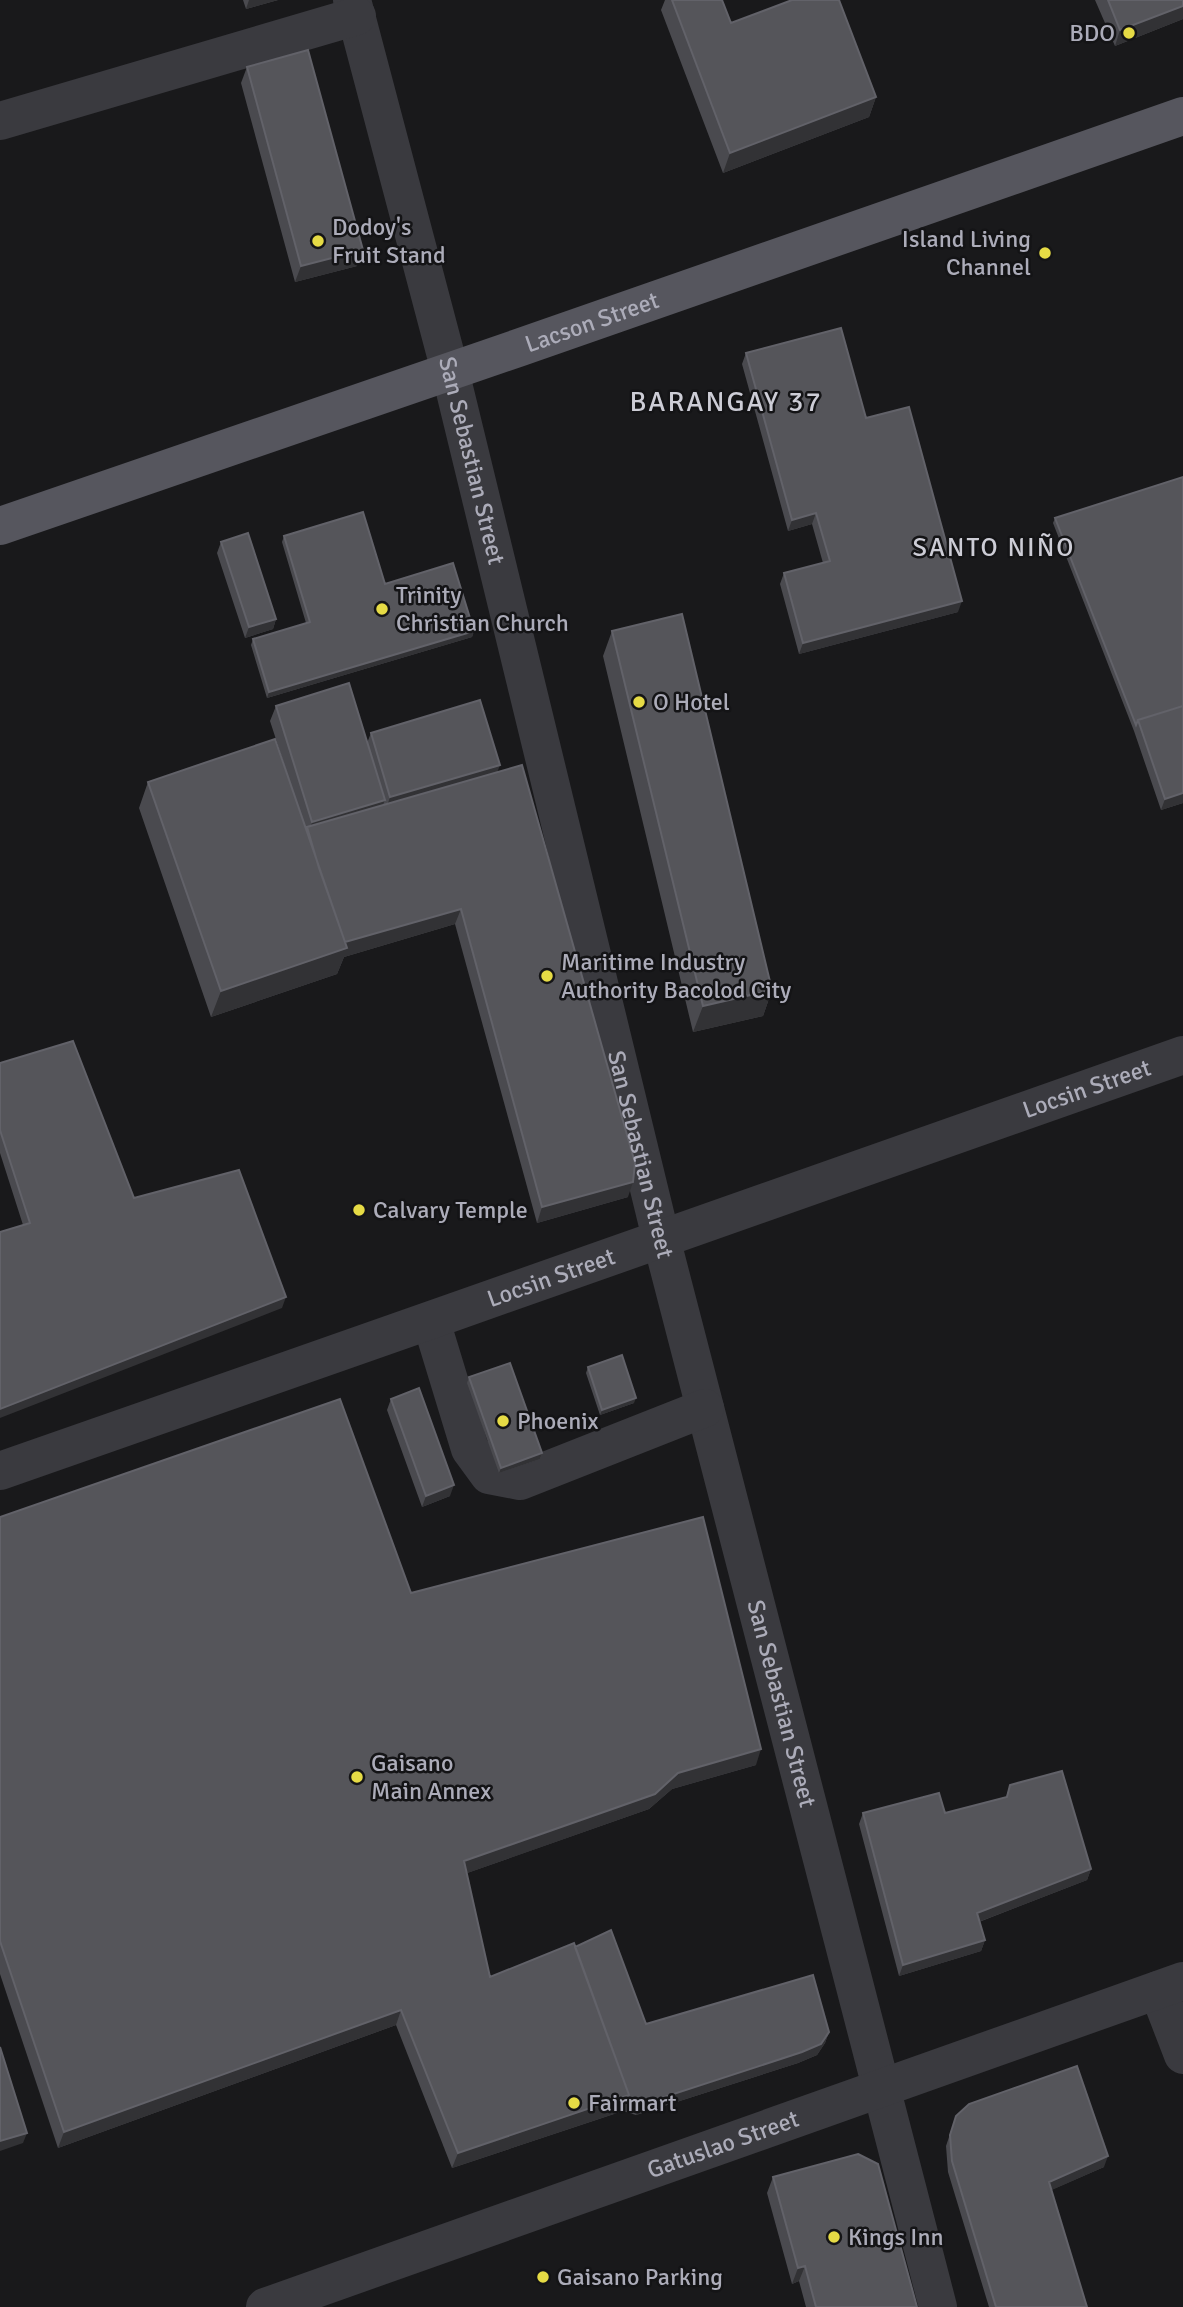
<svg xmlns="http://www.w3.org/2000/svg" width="1183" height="2307" viewBox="0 0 1183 2307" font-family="Signika,sans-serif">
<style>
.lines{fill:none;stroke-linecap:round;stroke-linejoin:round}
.minor{stroke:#3a3a3f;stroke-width:38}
.major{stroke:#56565e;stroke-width:38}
.wall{fill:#4a4a4f}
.shaded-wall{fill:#323235}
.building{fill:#55555a;stroke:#626269;stroke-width:2}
.poi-dot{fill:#e6db45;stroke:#141416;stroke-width:2.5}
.labels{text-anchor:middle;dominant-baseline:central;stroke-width:5;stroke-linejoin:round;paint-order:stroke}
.poi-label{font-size:24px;fill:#acacb9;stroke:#141416;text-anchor:start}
.street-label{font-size:24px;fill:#acacb9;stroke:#141416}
.neighbourhood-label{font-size:26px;letter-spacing:2px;fill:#cdcdd6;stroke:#141416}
.quarter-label{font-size:28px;letter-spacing:2px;fill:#cdcdd6;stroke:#141416}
</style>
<rect width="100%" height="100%" fill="#19191b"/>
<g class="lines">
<g class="minor">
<path id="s1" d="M352,0L450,371L661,1238L938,2307"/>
<path d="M0,121L357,16"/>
<path d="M431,1321L470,1449L489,1475L520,1481L705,1408"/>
<path id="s2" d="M0,1471C395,1334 788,1193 1183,1055"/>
<path d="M1158,1990L1183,2055"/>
<path id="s3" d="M265,2307L1183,1981"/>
</g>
<path class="major" id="s4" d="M0,526L518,348L1183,116"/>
</g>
<path class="wall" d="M243,0H278L246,9Z
M665,0H722L731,23L876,97L869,117L723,173L661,10Z
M1095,0H1183V19L1115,46Z
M247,67L357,266L295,282L241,83Z
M746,353L866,418L958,612L799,654L780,584L784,573L823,563L812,524L788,531L742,364Z
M1183,477V803L1161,810L1134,731L1053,523L1055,518Z
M284,536L385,584L474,631L472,637L267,698L251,645L253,639L306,623L282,542Z
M221,542L276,619L273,629L245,638L217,553Z
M612,631L772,990L763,1016L693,1032L603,656Z
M276,706L367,743L371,733L497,772L628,1197L537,1223L455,924L344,957L337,974L211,1017L139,808L148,782L287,773L270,721Z
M0,1063L134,1198L282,1308L23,1225L0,1153Z
M588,1367L634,1403L600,1415L586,1373Z
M469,1377L542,1453L540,1459L499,1473L467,1383Z
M391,1399L450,1496L422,1507L387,1410Z
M0,1517L411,1593L756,1765L672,1789L649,1809L467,1873L490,1977L575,1947L646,2024L829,2032L825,2043L817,2055L798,2063L636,2115L623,2111L452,2168L396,2025L58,2148L0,1974Z
M1010,1785L1091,1869L1087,1880L979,1922L985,1940L981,1951L899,1976L859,1824L863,1813H945L1006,1797Z
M956,2116L1104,2167L1051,2190L1087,2307H989L948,2172L946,2146Z
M773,2177L917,2307H806L799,2281L792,2284L767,2193Z"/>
<path class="shaded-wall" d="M249,0H278L246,9Z
M1183,6V19L1115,46L1120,30Z
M876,97L869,117L723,173L730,153Z
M363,250L357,266L295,282L301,266Z
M816,513L812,524L788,531L792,520Z
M962,601L958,612L799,654L803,643Z
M276,619L273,629L245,638L249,627Z
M474,631L472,637L267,698L269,692Z
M500,765L494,781L385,812L390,797Z
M1183,793V803L1161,810L1165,799Z
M385,800L379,815L309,832L312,822Z
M461,909L455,924L344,957L337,974L211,1017L221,991L341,943Z
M772,990L763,1016L693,1032L703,1006Z
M633,1182L628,1197L537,1223L542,1207Z
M286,1297L282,1308L0,1418V1409Z
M636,1398L634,1403L600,1415L602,1410Z
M542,1453L540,1459L499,1473L501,1468Z
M454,1485L450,1496L422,1507L426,1496Z
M761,1749L756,1765L672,1789L649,1809L459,1876L464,1861L678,1773Z
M1091,1869L1087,1880L973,1924L977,1913Z
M985,1940L981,1951L899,1976L903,1965Z
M401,2010L396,2025L58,2148L64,2132Z
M829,2032L825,2043L817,2055L798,2063L636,2115L640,2105Z
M629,2095L623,2111L452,2168L458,2153Z
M27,2133L23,2143L0,2151V2141Z
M1108,2156L1104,2167L1045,2193L1049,2182Z
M805,2266L799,2281L792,2284L798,2268Z"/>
<path class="building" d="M672,0H722L731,23L792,0H839L876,97L730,153Z
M1108,0H1183V6L1120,30Z
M308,50L363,250L301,266L247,67Z
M841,328L866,418L909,407L962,601L803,643L784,573L830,561L816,513L792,520L746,353Z
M1183,477V706L1138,720L1136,725L1055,518Z
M363,512L385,584L453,563L474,631L269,692L253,639L310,622L284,536Z
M248,533L276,619L249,627L221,542Z
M682,614L772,990L703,1006L612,631Z
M349,683L385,800L312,822L276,706Z
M480,700L500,765L390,797L371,733Z
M1183,706V793L1165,799L1138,720Z
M275,739L347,948L221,991L148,782Z
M522,765L635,1163L633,1182L542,1207L461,909L345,942L319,868L307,827Z
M73,1041L134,1198L239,1170L286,1297L0,1409V1232L30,1223L0,1130V1063Z
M622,1355L636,1398L602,1410L588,1367Z
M510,1363L542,1453L501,1468L469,1377Z
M419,1388L454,1485L426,1496L391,1399Z
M340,1399L411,1593L703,1517L761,1749L678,1773L655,1794L464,1861L490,1977L574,1943L629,2095L458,2153L401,2010L64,2132L0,1941V1517Z
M1062,1771L1091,1869L977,1913L985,1940L903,1965L863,1813L939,1793L945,1813L1007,1797L1010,1785Z
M611,1930L646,2024L813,1975L829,2032L821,2044L802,2052L640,2105L627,2100L629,2095L575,1947Z
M0,2047L27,2133L0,2141Z
M1077,2066L1108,2156L1049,2182L1087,2307H996L952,2161L950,2135L956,2116L969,2104Z
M858,2154L878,2164L917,2307H816L805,2266L798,2268L773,2177Z"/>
<g class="poi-dot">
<circle cx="1129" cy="33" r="7"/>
<circle cx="318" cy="241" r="7"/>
<circle cx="1045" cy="253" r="7"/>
<circle cx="382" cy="609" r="7"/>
<circle cx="639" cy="702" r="7"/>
<circle cx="547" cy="976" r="7"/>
<circle cx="359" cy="1210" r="7"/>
<circle cx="503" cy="1421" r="7"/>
<circle cx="357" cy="1777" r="7"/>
<circle cx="574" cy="2103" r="7"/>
<circle cx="834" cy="2237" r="7"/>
<circle cx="543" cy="2277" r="7"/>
</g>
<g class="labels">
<g class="poi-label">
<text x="1115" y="33" text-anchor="end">BDO</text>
<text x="332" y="227">Dodoy's<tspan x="332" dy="28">Fruit Stand</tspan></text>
<text x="1031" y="239" text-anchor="end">Island Living<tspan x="1031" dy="28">Channel</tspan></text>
<text x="396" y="595">Trinity<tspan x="396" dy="28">Christian Church</tspan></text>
<text x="653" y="702">O Hotel</text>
<text x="561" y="962">Maritime Industry<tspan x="561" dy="28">Authority Bacolod City</tspan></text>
<text x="373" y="1210">Calvary Temple</text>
<text x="517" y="1421">Phoenix</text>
<text x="371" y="1763">Gaisano<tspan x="371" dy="28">Main Annex</tspan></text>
<text x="588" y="2103">Fairmart</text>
<text x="848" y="2237">Kings Inn</text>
<text x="557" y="2277">Gaisano Parking</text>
</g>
<g class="street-label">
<text stroke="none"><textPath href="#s4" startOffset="626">Lacson Street</textPath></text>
<text stroke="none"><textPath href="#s1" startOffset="476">San Sebastian Street</textPath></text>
<text stroke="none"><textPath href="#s2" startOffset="1152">Locsin Street</textPath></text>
<text stroke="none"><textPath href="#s1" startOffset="1190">San Sebastian Street</textPath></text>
<text stroke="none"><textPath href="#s2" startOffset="584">Locsin Street</textPath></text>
<text stroke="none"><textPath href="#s1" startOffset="1757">San Sebastian Street</textPath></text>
<text stroke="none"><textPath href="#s3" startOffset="486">Gatuslao Street</textPath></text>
</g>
<g class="neighbourhood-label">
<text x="994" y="548">SANTO NIÑO</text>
</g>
<g class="quarter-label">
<text x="726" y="402">BARANGAY 37</text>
</g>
</g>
</svg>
